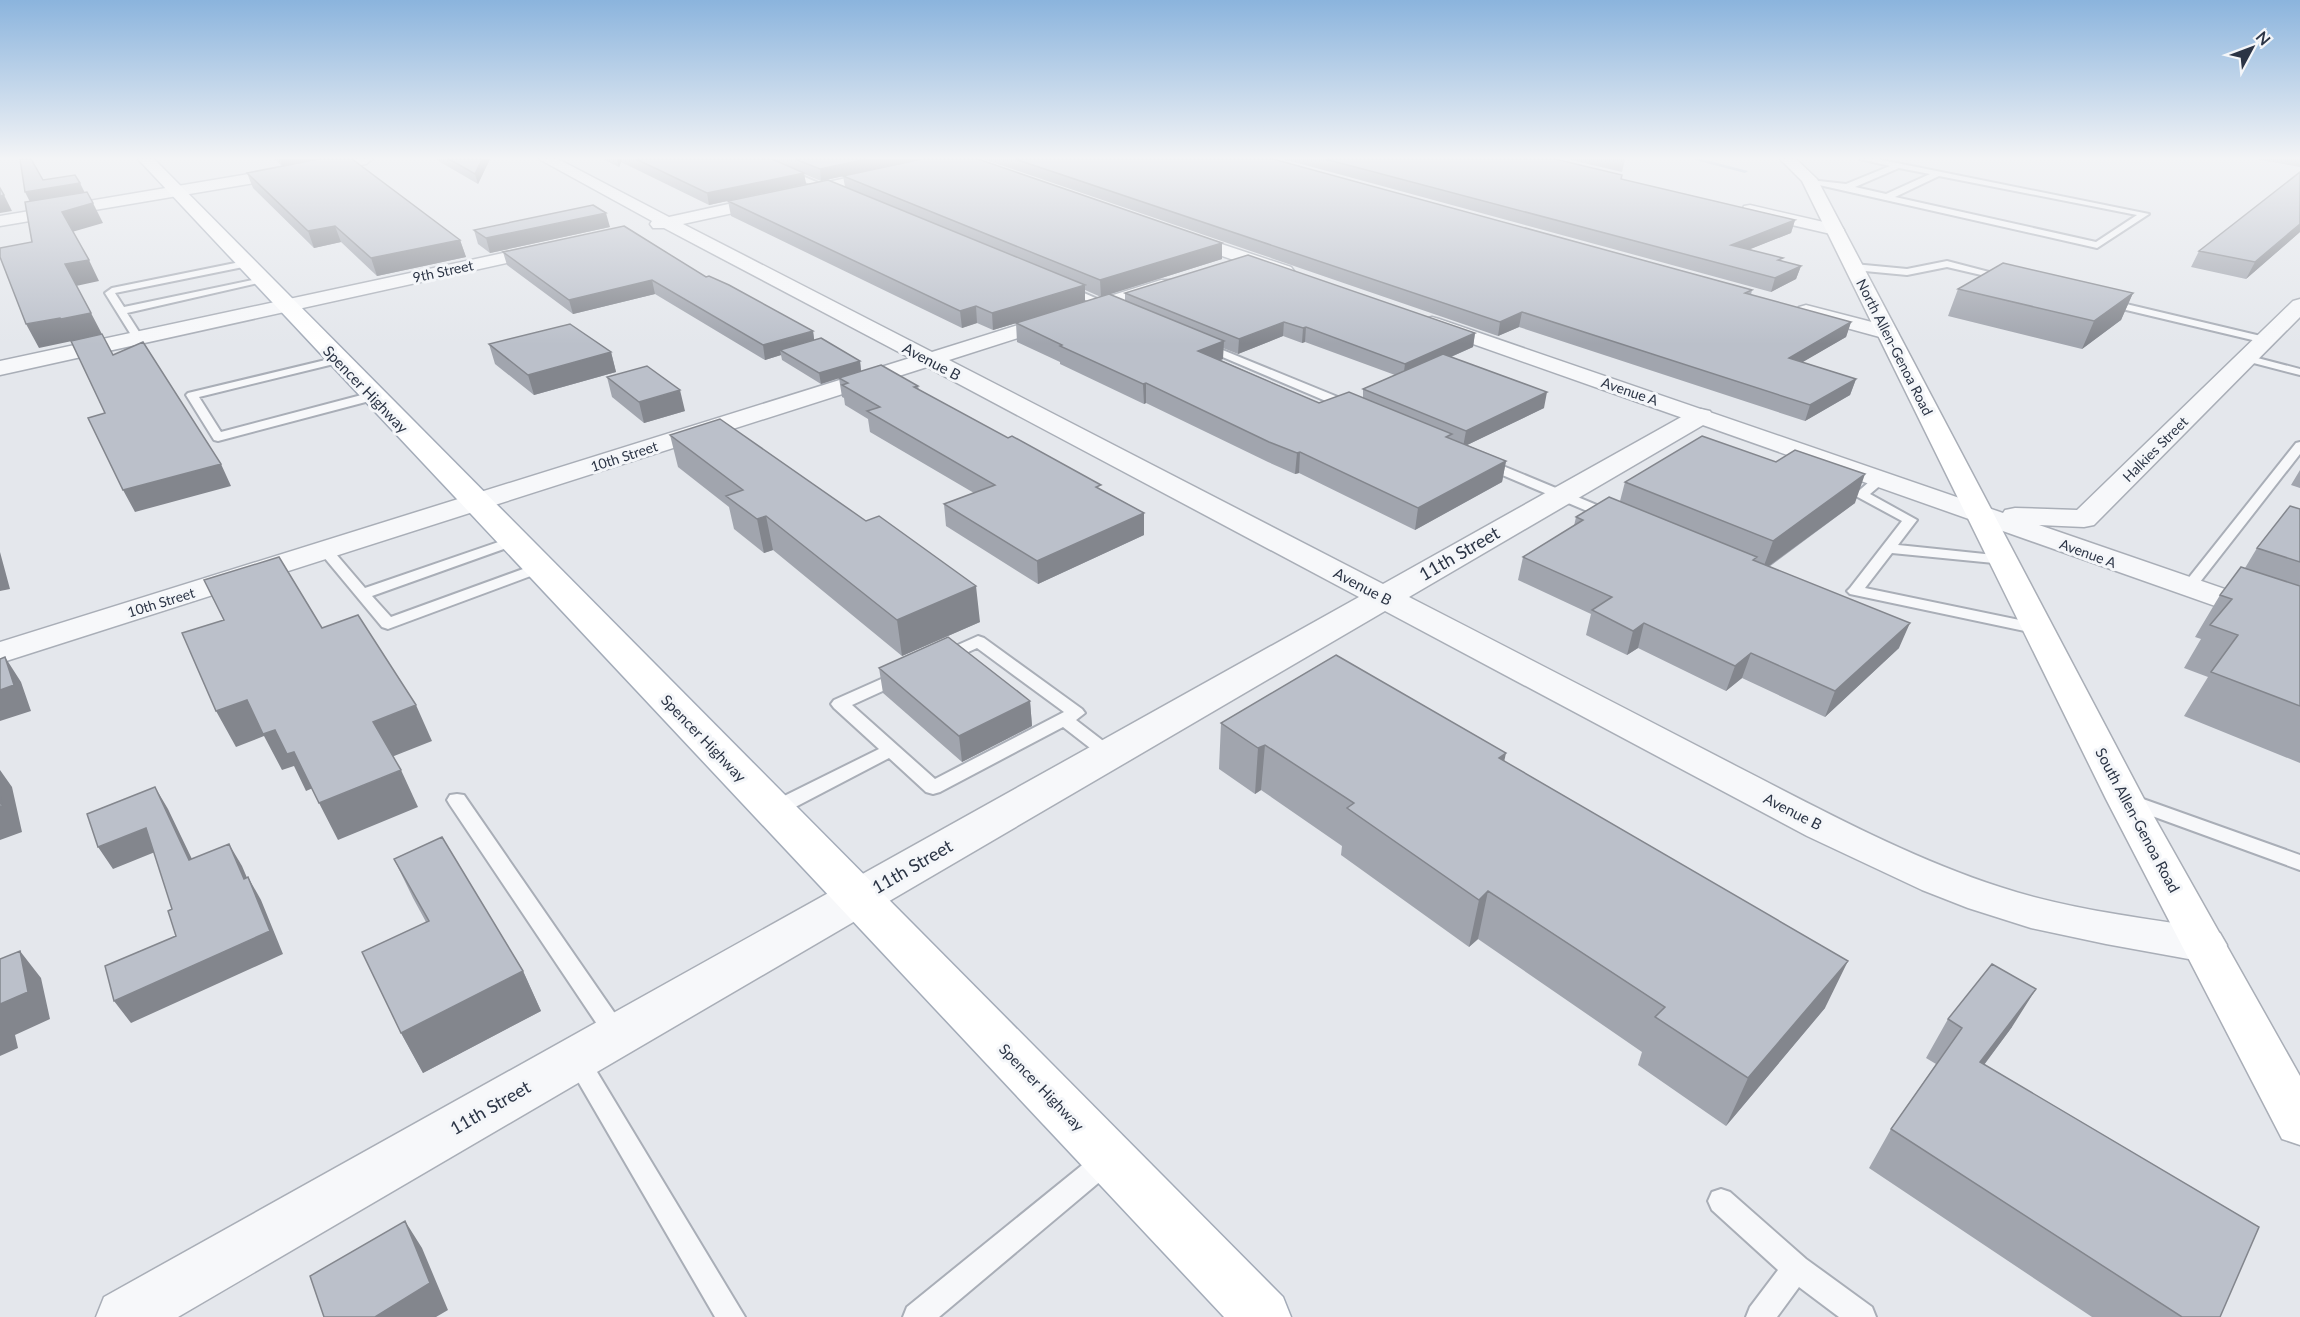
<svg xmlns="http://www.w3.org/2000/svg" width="2300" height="1317" viewBox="0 0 2300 1317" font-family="Lato,sans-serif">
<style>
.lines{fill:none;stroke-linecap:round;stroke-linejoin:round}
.stream{fill:#9fb4cc;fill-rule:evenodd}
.service-casing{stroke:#a9aeb7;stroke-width:4}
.minor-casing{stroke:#a9aeb7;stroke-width:3}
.tertiary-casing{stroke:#a9aeb7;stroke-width:3}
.secondary-casing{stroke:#a9aeb7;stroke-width:3}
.primary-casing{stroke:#a3abb8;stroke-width:3}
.service{fill:#f7f8fa;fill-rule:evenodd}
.minor{fill:#f7f8fa;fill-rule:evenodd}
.tertiary{fill:#f7f8fa;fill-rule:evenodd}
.secondary{fill:#fff;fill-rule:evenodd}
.primary{fill:#fff;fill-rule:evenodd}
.wall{fill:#a1a5ae;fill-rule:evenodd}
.shaded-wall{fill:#83868d}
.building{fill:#bbc0ca;stroke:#83868d;stroke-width:1.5}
.labels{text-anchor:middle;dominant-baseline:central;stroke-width:6;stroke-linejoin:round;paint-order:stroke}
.far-street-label{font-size:14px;fill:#2b3445;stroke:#f4f6f9}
.street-label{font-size:15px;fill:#2b3445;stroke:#f4f6f9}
.near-street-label{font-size:18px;fill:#2b3445;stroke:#f4f6f9}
</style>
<rect width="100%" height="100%" fill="#e4e7ec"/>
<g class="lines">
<path class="stream" d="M1691,159H1702L1748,171L1745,173Z"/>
<g class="service-casing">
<path id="service" d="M752,159H763L837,191L830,193Z
M1860,159H1877L2149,214L2097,248L1806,182L1810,180L1846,184L1890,166ZM1899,168L1930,174L1886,194L1855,187ZM1939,176L2137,215L2096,242L1895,197Z
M245,261L250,264L248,266L115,293L124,307L262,278L267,281L127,313L143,338L138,341L133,338L105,293L112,288Z
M1947,261L2012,278L2007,281L1947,267L1907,275L1854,270L1849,267L1854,264L1907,269Z
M1062,286H1068L1118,308L1109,310L1062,290Z
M2105,299L2265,337L2270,340L2265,343L2101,304V300Z
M1203,342L1355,404L1357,407L1351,411L1347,410L1199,347L1198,345Z
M2246,355L2300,369V375L2242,360V356Z
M338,357L342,358V362L199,397L221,432L373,392L377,393V399L218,441L214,440L186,395L188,393Z
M2300,442V454L2193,591H2183L2180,588L2183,585L2296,443Z
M1486,459L1616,513L1618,516L1616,519H1606L1481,466L1480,463Z
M1882,474L1889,478L1870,494L1917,520L1898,545L2004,556L2011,560L2004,564L1892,553L1865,588L2039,624L2047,629L2045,632L2039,634L1850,594L1847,591L1850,588L1902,521L1854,495L1877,475Z
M513,537L518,538L520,541L518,544L372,596L391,617L534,565H544L546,568L544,571L388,629L382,627L318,550L325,546L330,547L365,588Z
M978,636L984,638L1082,709L1085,713L1076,720L1115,750L1118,754L1115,758H1103L1063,727L940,792L933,794L926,792L889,758L780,815L773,817L766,815L763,810L766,805L879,749L834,708L831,704L834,700ZM977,648L1064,712L935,779L852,705Z
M457,794L464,795L625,1028L629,1035L625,1042L617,1045L609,1042L450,805L447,800L450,795Z
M2129,794L2300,855V870L2122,805L2119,800L2122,795Z
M577,1049L585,1052L745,1317H715L569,1066L565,1059L569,1052Z
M1106,1149L1115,1153L1119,1161L1115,1169L939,1317H903L907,1307L1097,1153Z
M1721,1189L1730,1192L1806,1259L1872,1307L1876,1317H1839L1799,1287L1777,1317H1746L1750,1307L1778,1270L1712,1210L1708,1201L1712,1192Z"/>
</g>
<g class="minor-casing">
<path id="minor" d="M539,159H558L669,217L933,159H963L956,164L683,224L932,352L1161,280H1175L1178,284L1175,288L949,360L1383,584L1692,411L1701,409L1710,411L1713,416L1710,421L1409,597C1518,653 1627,709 1736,766C1822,810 1908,857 2000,887C2066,909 2137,917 2205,928L2220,933L2227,945L2220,957L2205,962L2106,944L2031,928L1968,908L1922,890L1807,836L1385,611L178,1317H96L104,1297L1359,597L927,367L0,663V642L910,358L664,228H653L650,224L652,221Z
M1750,205L1841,226L1844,230L1841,234L1835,235L1744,214L1742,210L1744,206Z
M550,243L556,244L559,248L556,252L0,375V361Z
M1806,305L1895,328L1898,333L1895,338L1887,339L1799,315L1796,311L1799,307Z"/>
</g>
<g class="tertiary-casing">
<path id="tertiary" d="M337,159H373L366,164L0,226V216Z
M1179,230L1291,267L1294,271L1291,275H1277L1173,239L1170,235L1173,231Z
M2300,299V317L2094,525L2084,527L2039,525L2300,615V636L1425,327L1422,323L1425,319L1432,317L1439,319L2003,513L2005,510L2015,508L2077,510L2293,301Z"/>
</g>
<g class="secondary-casing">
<path id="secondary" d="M1780,159H1796L1817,179L2144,799L2300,1076V1145L2282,1139L2106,799L1802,181Z"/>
</g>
<g class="primary-casing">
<path id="primary" d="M138,159H154L1283,1297L1291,1317H1224Z"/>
</g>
<use href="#service" class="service"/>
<use href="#minor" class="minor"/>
<use href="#tertiary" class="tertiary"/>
<use href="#secondary" class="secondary"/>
<use href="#primary" class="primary"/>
</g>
<path class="wall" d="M274,159H352L460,240L466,257L377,276L341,242L314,248L253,188L247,173L282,166Z
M435,159H490L478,184Z
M603,159H921L821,181L804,174L806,184L709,205L621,162L619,167Z
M983,159H1273L1752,290L1751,295L1851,322L1846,337L1802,362L1856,379L1850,395L1805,421L1519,327L1498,336Z
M1283,159H1555L1621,179L1795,220L1791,233L1750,249L1782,261L1801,266L1796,279L1771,292Z
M1567,159H1625L1622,172Z
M2255,159H2300V167Z
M843,176L1222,243V259L1101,297L1085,290V302L993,330L977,323L962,328L731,216L728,201L845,187Z
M610,227L490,253L478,244L474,230Z
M2300,232L2246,279L2191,267L2199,251Z
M503,252L706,277L813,331L814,340L860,361L861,371L821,384L782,360L781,355L765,360L655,294L573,314L507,265Z
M1958,289L2133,293L2121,320L2082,349L1948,316Z
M1125,293L1475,333L1473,347L1451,357L1544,408L1467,445L1506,461L1502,482L1415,530L1299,473L1295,474L1268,462L1146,403L1144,404L1060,364V362L1017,342L1016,323L1125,301ZM1283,336L1302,343L1305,342L1395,375L1363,389V397L1319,403L1221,360L1223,359V348L1238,354Z
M489,344L611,352L616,372L534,395L495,364Z
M607,377L685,411L644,423L612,397Z
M839,378L918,386L919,390L1144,513V535L1038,584L946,526L944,504L974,493L870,432L868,419L845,405L844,398L842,397Z
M670,435L980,622L902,656L773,550L764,553L734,529L729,507L678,467Z
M2300,470V488L2291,485Z
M1625,482L1855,503L1769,567L1899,648L1825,717L1742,678L1726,691L1638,648L1627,655L1586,635L1591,614L1518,580L1523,557L1574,526L1576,517L1620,501Z
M2300,509V763L2184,716L2208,677L2184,668L2201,639L2195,637L2220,595L2245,568L2257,548Z
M879,668L1030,701L1032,726L962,762L883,693Z
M1221,723L1504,761L1825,1008L1726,1126L1638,1065L1642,1052L1478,939L1469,947L1341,855L1342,846L1261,790L1255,794L1219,769Z
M394,859L523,971L541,1011L423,1073L401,1033L426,922L413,898Z
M1948,1019L2012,1027L1984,1065L2220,1317H2092L1869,1168L1891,1129L1936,1064L1926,1058Z"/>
<path class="shaded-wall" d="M280,159H321L282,166Z
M482,159H490L478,184L475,174Z
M617,159H621V162L619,167Z
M867,159H921L821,181L820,169Z
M804,173L806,184L709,205L707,193Z
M80,183L88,199L33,208L25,192Z
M4,195L12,211L0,213V196Z
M93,203L103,223L72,232L62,212Z
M606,213L610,227L490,253L486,238Z
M1795,220L1791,233L1728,258L1731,245Z
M2300,224V232L2246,279L2255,262Z
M335,226L341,242L314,248L308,231Z
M460,240L466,257L377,276L371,258Z
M1222,243V259L1101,297L1100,280Z
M89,260L99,281L76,286L65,264Z
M1801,266L1796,279L1771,292L1775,278Z
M652,280L655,294L573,314L569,300Z
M1085,285V302L993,330L992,313Z
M2133,293L2121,320L2082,349L2094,321Z
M976,306L977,323L962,328L960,311Z
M1522,312L1519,327L1498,336L1500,322Z
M91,313L103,336L72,341L39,348L26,324L60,318Z
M1284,322L1283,336L1238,354L1239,339Z
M1851,322L1846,337L1784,373L1789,358Z
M1306,327L1305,342L1302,343L1303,328Z
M813,331L815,346L780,350L781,355L765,360L763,345Z
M1475,333L1473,347L1403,378L1405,364Z
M1224,341L1223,359L1197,369L1198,351Z
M611,352L616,372L534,395L528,375Z
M860,361L861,371L821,384L819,373Z
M1856,379L1850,395L1805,421L1810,405Z
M1146,383V403L1144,404L1143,384Z
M680,390L685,411L644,423L639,402Z
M1547,392L1544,408L1463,447L1466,431Z
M1300,452L1299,473L1295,474L1297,453Z
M1506,461L1502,482L1415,530L1418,508Z
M221,464L231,486L135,512L123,490Z
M1865,474L1855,503L1762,571L1773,541Z
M1144,513V535L1038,584L1037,561Z
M766,516L773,550L764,553L757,519Z
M0,552L10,589L0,591Z
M976,586L980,622L902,656L897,620Z
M1644,623L1638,648L1627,655L1633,631Z
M1910,623L1899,648L1825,717L1835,691Z
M1751,653L1742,678L1726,691L1735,666Z
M5,657L21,682L31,711L0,721V690Z
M247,700L275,730L294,752L313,788L306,791L294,766L282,770L264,736L236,747L216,711Z
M1030,701L1032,726L962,762L959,736Z
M416,705L432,741L389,758L373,722Z
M1265,745L1261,790L1255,794L1258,748Z
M1506,753L1496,799L1499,758Z
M0,770L12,787L22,832L0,840Z
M401,770L418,807L338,840L319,803Z
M155,787L168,809L203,882L189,860Z
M146,828L160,850L113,869L98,847Z
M229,844L242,866L257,901L244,879Z
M248,877L261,900L283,954L131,1023L114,1001Z
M1488,891L1478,939L1469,947L1479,900Z
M20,951L41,978L50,1019L15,1035L18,1048L0,1056V1004Z
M1848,961L1825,1008L1726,1126L1748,1078Z
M523,971L541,1011L423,1073L401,1033Z
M2036,989L2012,1027L1957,1101L1980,1062Z
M405,1221L422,1248L448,1310L436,1317H375Z"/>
<path class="building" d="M20,159H31L43,180L75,175L80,183L25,192Z
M319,159H352L460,240L371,258L335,226L308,231L247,173Z
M449,159H482L475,174Z
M636,159H772L804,173L707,193Z
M795,159H867L820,169Z
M922,159H978L1222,243L1100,280L843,176Z
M1015,159H1273L1752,290L1745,293L1851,322L1789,358L1856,379L1810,405L1522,312L1500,322Z
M1325,159H1555L1622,175L1621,179L1795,220L1731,245L1783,258L1778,260L1801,266L1775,278Z
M2300,172V224L2255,262L2199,251Z
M828,180L1085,285L992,313L976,306L960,311L728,201Z
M0,188L4,195L0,196Z
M87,192L93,203L62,212L89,260L65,264L91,313L61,319L60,318L26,324L0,257V248L32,242L25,202Z
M593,205L606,213L486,238L474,230Z
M624,226L706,277L709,276L729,285L813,331L763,345L652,280L569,300L503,252Z
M1248,255L1475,333L1405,364L1306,327L1303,328L1284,322L1239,339L1125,293Z
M2003,263L2133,293L2094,321L1958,289Z
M1109,294L1224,341L1198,351L1319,403L1349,392L1452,434L1446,437L1506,461L1418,508L1300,452L1297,453L1269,442L1146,383L1143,384L1060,346L1062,345L1016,323Z
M570,324L611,352L528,375L489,344Z
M102,334L113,355L143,342L221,464L123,490L88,418L105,413L71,341Z
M821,338L860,361L819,373L780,350Z
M1443,354L1547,392L1466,431L1363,389Z
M881,365L918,386L914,387L1008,438L1012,436L1101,485L1096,487L1144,513L1037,561L944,504L995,485L867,411L880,407L842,385L848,383L839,378Z
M647,366L680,390L639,402L607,377Z
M720,419L866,521L879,516L976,586L897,620L766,516L757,519L726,496L743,490L670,435Z
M1702,436L1776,462L1795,450L1865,474L1773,541L1625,482Z
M1609,497L1757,557L1753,560L1910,623L1835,691L1751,653L1735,666L1644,623L1633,631L1592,610L1612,597L1523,557L1583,520L1576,517Z
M2290,506L2300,509V562L2257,548Z
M279,557L322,628L358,615L416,705L373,722L401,770L319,803L294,752L287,754L275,730L263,734L247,700L216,711L182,633L224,620L204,580Z
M2241,567L2300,586V706L2211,672L2238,635L2210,625L2232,599L2220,595Z
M948,637L1030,701L959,736L879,668Z
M1336,655L1506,753L1499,758L1848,961L1748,1078L1655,1017L1665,1007L1488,891L1479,900L1347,808L1354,803L1265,745L1258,748L1221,723Z
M5,657L14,685L0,690V659Z
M155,787L189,860L229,844L244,879L248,877L270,931L114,1001L105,966L176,936L168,911L172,909L146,828L98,847L87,814Z
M0,794L2,806L0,807Z
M442,837L523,971L401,1033L362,952L429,921L394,859Z
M20,951L28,992L0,1004V959Z
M1992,964L2036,989L1980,1062L2259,1227L2220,1317H2182L1891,1129L1962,1028L1948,1019Z
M405,1221L430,1283L375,1317H324L310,1276Z"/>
<linearGradient id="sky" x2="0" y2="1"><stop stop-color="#8bb4dd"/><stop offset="0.46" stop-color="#f3f4f6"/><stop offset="1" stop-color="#f3f4f6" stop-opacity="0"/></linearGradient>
<rect width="2300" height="344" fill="url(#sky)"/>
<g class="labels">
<g class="far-street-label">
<text transform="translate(443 271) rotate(-12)">9th Street</text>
<text transform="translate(1895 347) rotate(63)">North Allen-Genoa Road</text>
<text transform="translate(1630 391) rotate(19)">Avenue A</text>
<text transform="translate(2155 449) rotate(-45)">Halkies Street</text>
<text transform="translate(624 456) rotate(-18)">10th Street</text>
<text transform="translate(2088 553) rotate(20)">Avenue A</text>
<text transform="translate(161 602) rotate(-17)">10th Street</text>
</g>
<g class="street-label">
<text transform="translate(932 361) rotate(28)">Avenue B</text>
<text transform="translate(366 389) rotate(46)">Spencer Highway</text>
<text transform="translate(1363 586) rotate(28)">Avenue B</text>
<text transform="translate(704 738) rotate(46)">Spencer Highway</text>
<text transform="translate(1793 811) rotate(27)">Avenue B</text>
<text transform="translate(2138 820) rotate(62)">South Allen-Genoa Road</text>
<text transform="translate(1042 1087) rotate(46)">Spencer Highway</text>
</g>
<g class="near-street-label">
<text transform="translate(1459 553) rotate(-30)">11th Street</text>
<text transform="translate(912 866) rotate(-30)">11th Street</text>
<text transform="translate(490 1107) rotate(-30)">11th Street</text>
</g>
</g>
<g transform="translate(2252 48) rotate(49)" stroke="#f4f6f9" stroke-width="4.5" paint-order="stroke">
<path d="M0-4.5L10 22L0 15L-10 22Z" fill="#2b3445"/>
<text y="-9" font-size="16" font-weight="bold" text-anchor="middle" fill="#2b3445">N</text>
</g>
</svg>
